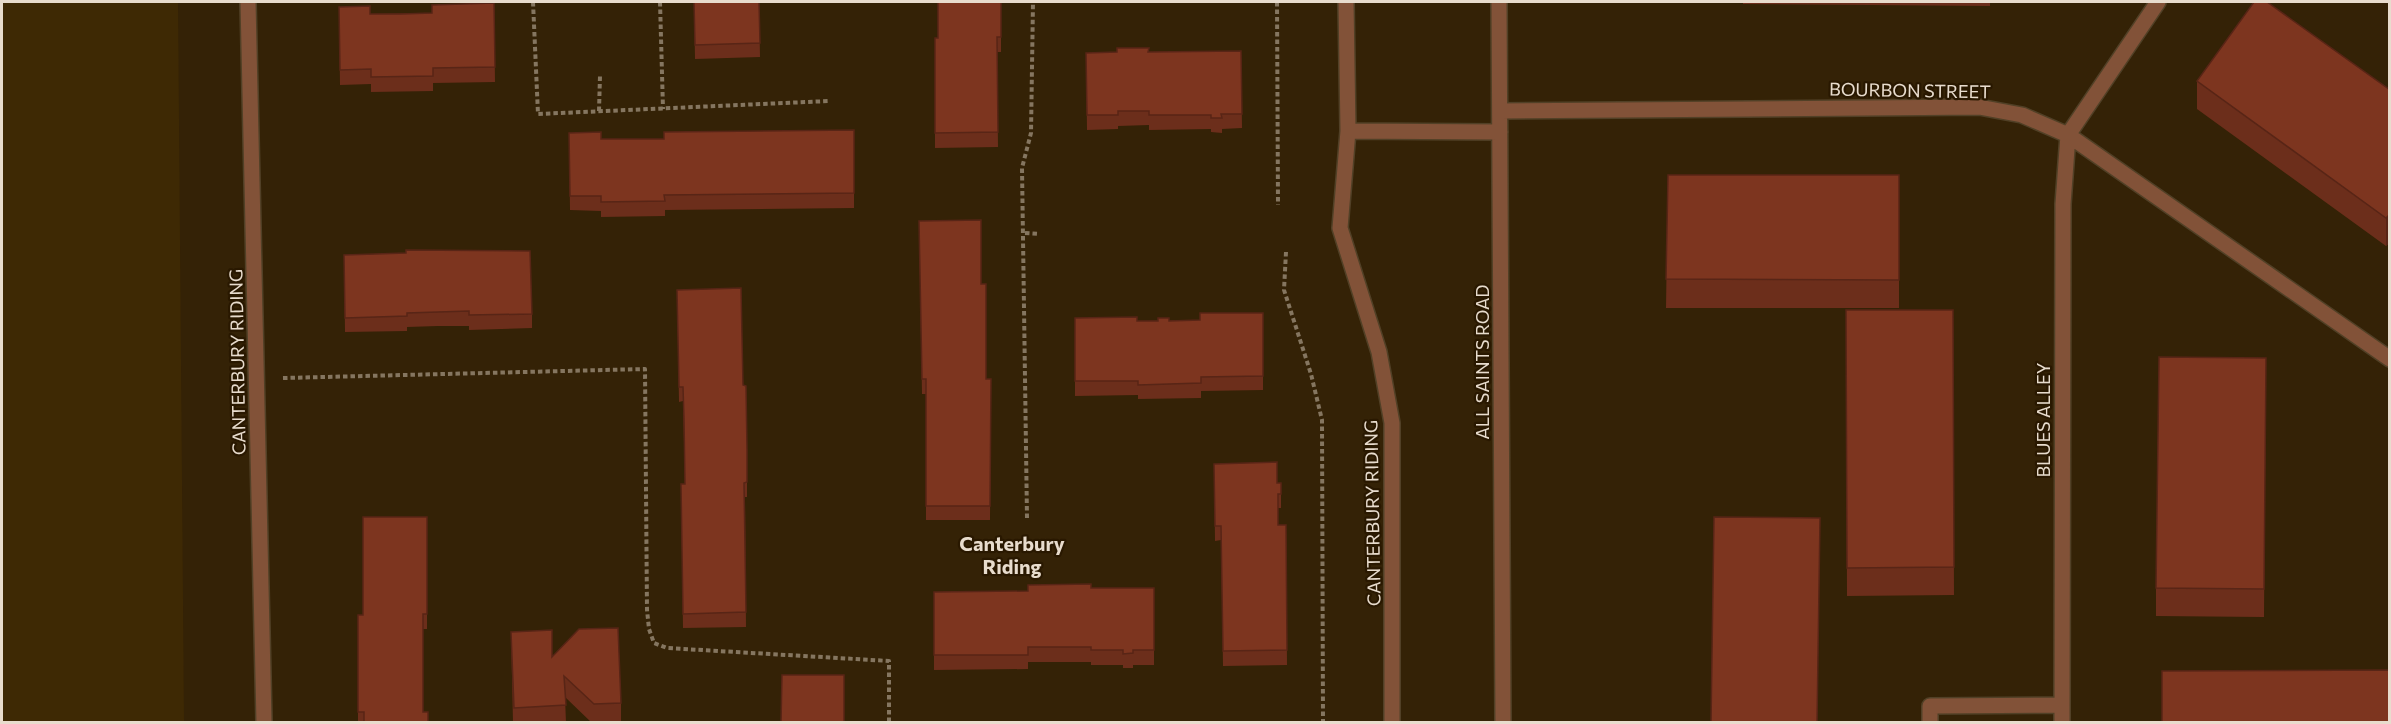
<svg xmlns="http://www.w3.org/2000/svg" width="2391" height="724" viewBox="0 0 2391 724" font-family="Commissioner,sans-serif">
<style>
.built{fill:#3e2904}
.lines{fill:none;stroke-linecap:round;stroke-linejoin:round}
.minor-casing{stroke:#514026;stroke-width:18}
.path{stroke:#857660;stroke-width:4;stroke-dasharray:4.5 3;stroke-linecap:butt}
.minor{stroke:#825238;stroke-width:15}
.wall{fill:#6c2e1b}
.shaded-wall{fill:#582516}
.building{fill:#7d351f;stroke:#582516;stroke-width:1.5}
.labels{text-anchor:middle;dominant-baseline:central;stroke-width:4.5;stroke-linejoin:round;paint-order:stroke}
.street-label{font-size:18px;fill:#e8dccd;stroke:#291800}
.neighbourhood-label{font-size:20px;font-weight:bold;fill:#e8dccd;stroke:#291800}
</style>
<rect width="100%" height="100%" fill="#342206"/>
<path class="built" d="M2,2H178L184,722H2Z"/>
<g class="lines">
<g class="minor-casing">
<path id="minor" d="M248,2L264,722
M1346,2L1348,131L1340,228L1379,352L1392,423V722
M1499,2L1503,722
M1500,111L1979,107L2022,115L2068,135L2390,359
M1348,131L1500,132
M1930,722V706L2062,705
M2062,722L2063,204L2068,135L2158,2"/>
</g>
<path class="path" d="M533,2L538,114L829,101
M660,2L663,109
M1277,2L1278,205
M599,111L600,76
M1025,233L1039,234
M1286,252L1284,290L1311,374L1322,420L1323,722
M283,378L645,369L647,610L649,629L654,643L667,648L889,661V722
M1027,518L1022,168L1031,133L1033,2"/>
<use href="#minor" class="minor"/>
</g>
<path class="wall" d="M694,2H759L760,57L695,59Z
M1001,2V52H997L998,147L935,148V38H938Z
M1743,2H1990V6L1743,4Z
M494,3L495,82L433,83V91L371,92V84L340,85L339,7L370,14L432,13Z
M1241,51L1242,128L1222,129V133L1211,132V129L1149,130V125L1118,126V129L1087,130L1086,53Z
M2197,81L2390,90V242L2386,246L2197,109Z
M854,130V208L665,210V216L601,217V211L570,210L569,133L601,139H664Z
M1668,175H1899V308H1666Z
M919,221L981,284L986,379H991L990,520H926V394H922Z
M344,255L532,314V328L469,330V326H438L407,327V331L345,332Z
M677,290L743,385L747,450V497H745L746,627L683,628L681,484H685L683,401L679,402Z
M1846,310H1953L1954,595L1847,596Z
M1263,313V390L1201,391V398L1138,399V395L1075,396V318L1137,321L1200,320Z
M2266,358L2264,617L2156,616V588Z
M1214,464L1277,483H1281V508H1278V525H1286L1287,665L1223,666L1221,540L1215,541Z
M427,517V629H423V712L428,723H358V615H363Z
M1091,588H1154V665H1133V668H1123V665H1091V662H1028V669L934,670V592L1028,591Z
M511,632L552,657L621,703V723H592L565,697L566,723H513Z"/>
<path class="shaded-wall" d="M2390,214V242L2386,246V218Z"/>
<path class="building" d="M694,2H759L760,43L695,45Z
M938,2H1001V37H997L998,132L935,133V38H938Z
M2254,2H2267L2390,90V214L2386,218L2197,81Z
M494,3L495,67L433,68V76L371,77V69L340,70L339,7L370,6V14H401L432,13V5Z
M1117,48H1149L1148,52L1241,51L1242,114H1221L1222,118H1211V115H1149V111H1118V115H1087L1086,53L1117,52Z
M854,130V193L664,195L665,201L601,202V196H570L569,133L601,132V139H664V132Z
M1668,175H1899V280L1666,279Z
M981,220V284H986V379H991L990,506H926V379H922L919,221Z
M406,250L530,251L532,314L469,315V311L407,313V316L345,318L344,255L406,253Z
M741,288L743,385L746,386L747,450V482L744,483L746,612L683,614L681,484H685L684,419L683,387H679L677,290Z
M1846,310H1953L1954,567L1847,568Z
M1200,313H1263V376L1201,377V383L1138,385V381H1075V318L1137,317V321H1158V318H1169V321L1200,320Z
M2159,357L2266,358L2264,589L2156,588Z
M1277,462V483H1281V494H1278V525H1286L1287,650L1223,651L1221,526H1215L1214,464Z
M363,517H427V614H423V712H428V723H364V712H358V615H363Z
M1714,517L1820,518L1817,723H1711Z
M1091,584V588H1154V650H1133V653L1123,654V650H1091V647H1028V655H934V592L1028,591V585Z
M618,628L621,703L594,704L564,676L566,705L514,708L511,632L552,630V657L579,629Z
M2390,670V723H2162V671Z
M782,675H844V723H781Z"/>
<g class="labels">
<g class="street-label">
<text transform="translate(1910 90) rotate(1)">BOURBON STREET</text>
<text transform="translate(237 362) rotate(-91)">CANTERBURY RIDING</text>
<text transform="translate(1482 362) rotate(-90)">ALL SAINTS ROAD</text>
<text transform="translate(2043 420) rotate(-90)">BLUES ALLEY</text>
<text transform="translate(1372 513) rotate(-91)">CANTERBURY RIDING</text>
</g>
<g class="neighbourhood-label">
<text x="1012" y="543">Canterbury<tspan x="1012" dy="23">Riding</tspan></text>
</g>
</g>
<rect width="2391" height="724" fill="none" stroke="#e8dccd" stroke-width="6"/>
</svg>
